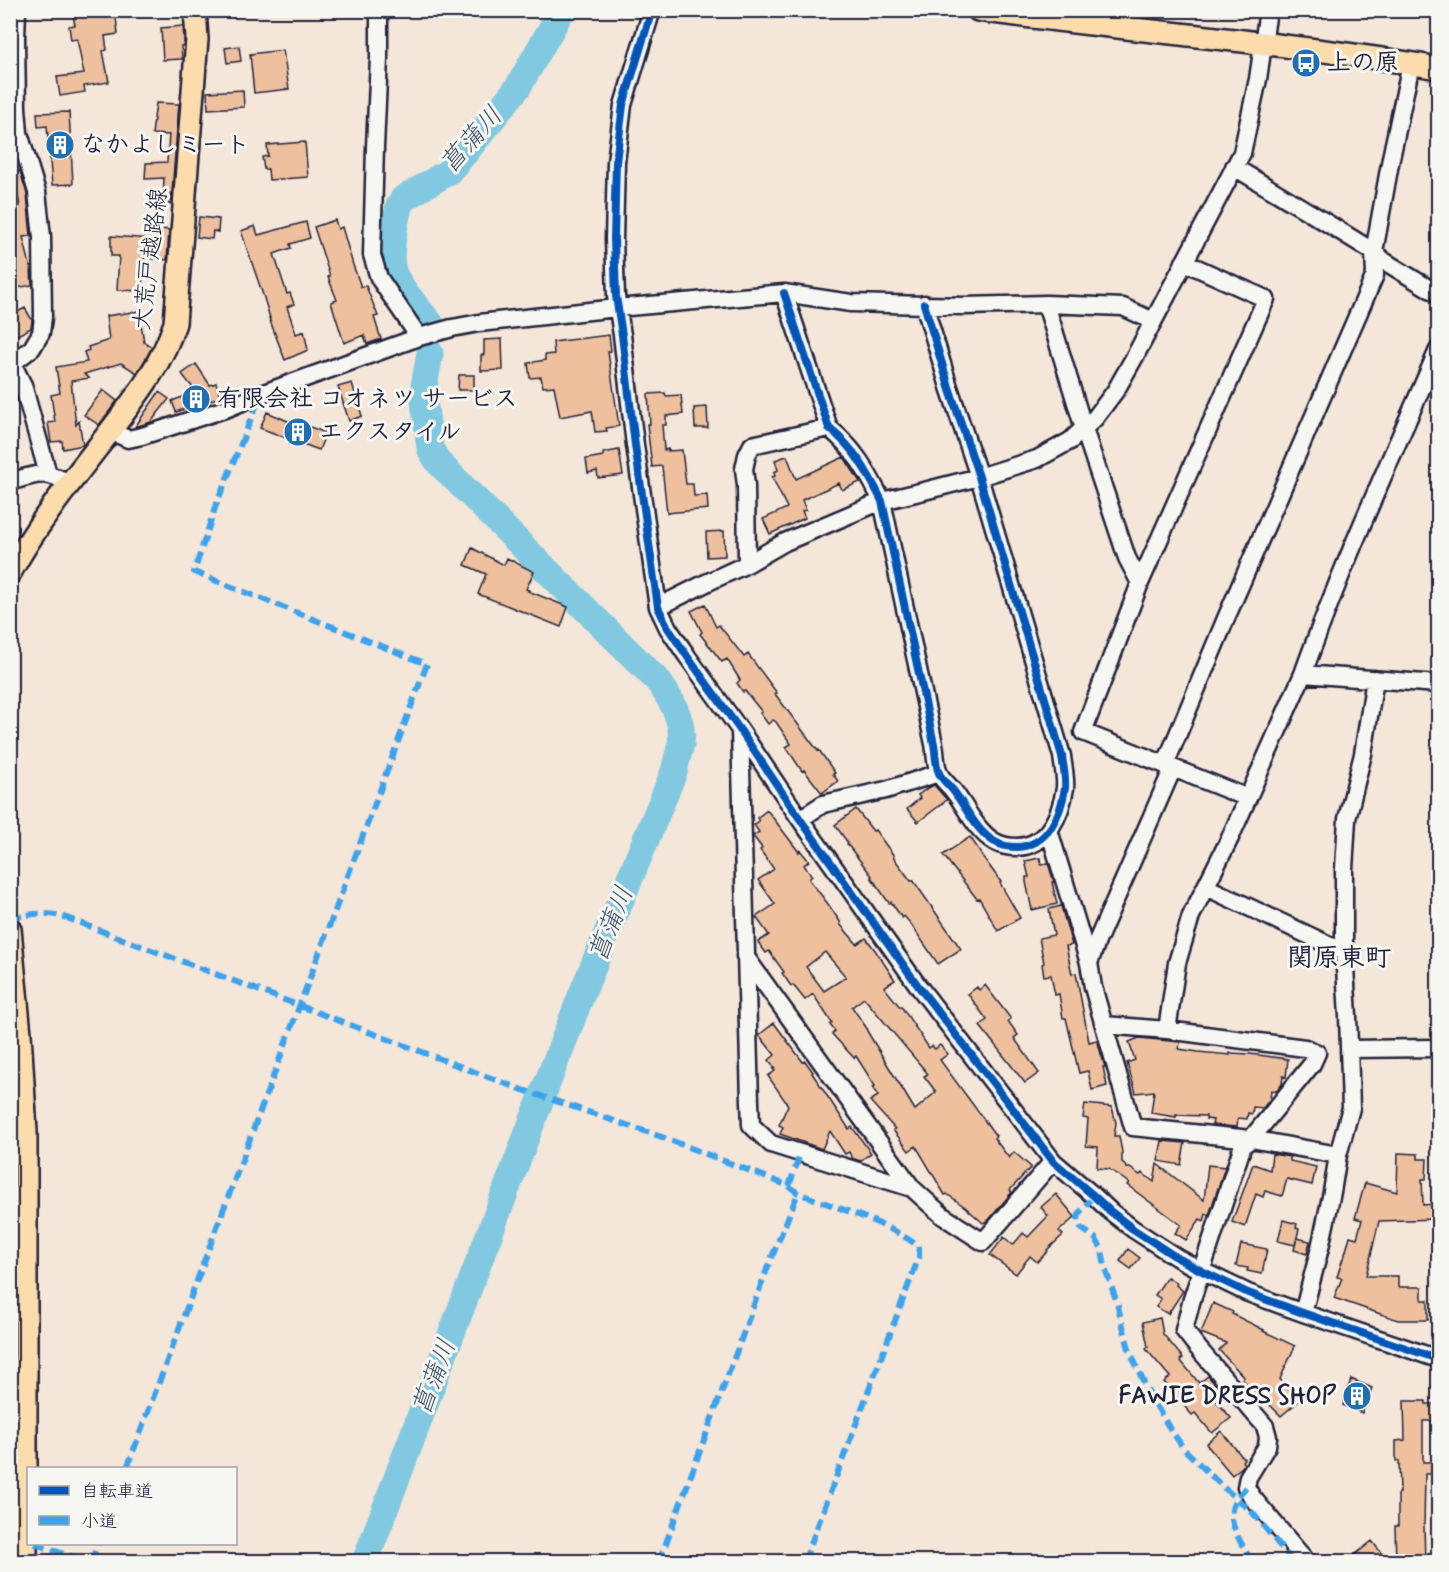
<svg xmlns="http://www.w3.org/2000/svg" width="1449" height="1572" viewBox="0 0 1449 1572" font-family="Mynerve,'Klee One',sans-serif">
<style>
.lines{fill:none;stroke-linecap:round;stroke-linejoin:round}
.river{stroke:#80c9e1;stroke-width:27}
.building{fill:#eec09e;stroke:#22223b;stroke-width:1.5;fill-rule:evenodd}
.minor-casing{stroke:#22223b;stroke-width:21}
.major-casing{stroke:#22223b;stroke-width:26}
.minor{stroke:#f6f6f2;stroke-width:16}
.major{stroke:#fcdcac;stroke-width:21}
.quiet{stroke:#3ea2ec;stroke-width:6;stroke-dasharray:12 6;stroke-linecap:butt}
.cycleway-casing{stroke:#f6f6f2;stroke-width:11}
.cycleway{stroke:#0057b8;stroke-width:8}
.labels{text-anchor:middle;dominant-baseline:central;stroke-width:6;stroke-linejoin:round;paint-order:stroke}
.poi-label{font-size:24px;font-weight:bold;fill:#22223b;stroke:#f6f6f2;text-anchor:start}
.street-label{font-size:24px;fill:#22223b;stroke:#f6f6f2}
.water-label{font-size:26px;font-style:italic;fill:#3e546d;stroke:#f6f6f2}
.neighbourhood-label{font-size:26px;font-weight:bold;fill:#22223b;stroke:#f6f6f2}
</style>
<rect width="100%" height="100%" fill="#f4e6d9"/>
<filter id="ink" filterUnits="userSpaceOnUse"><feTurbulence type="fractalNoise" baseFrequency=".0167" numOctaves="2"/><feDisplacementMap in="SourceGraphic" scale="12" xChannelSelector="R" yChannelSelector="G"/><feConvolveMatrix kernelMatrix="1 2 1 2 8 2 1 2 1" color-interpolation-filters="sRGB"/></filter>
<g filter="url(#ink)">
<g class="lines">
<path class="river" d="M431,324C420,310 398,287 393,271C388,253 395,224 399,206L403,199L448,172L465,153L518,87L562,10
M365,1562L522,1148L583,991L674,772C676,762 679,753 681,743C684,720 671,699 658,681L438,462L430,448L423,392L430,353"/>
</g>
<path class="building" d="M72,10H115L118,34L105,36L107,50L103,51L109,82L84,86L85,92L60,96L57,77L84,74L77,39L71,40L69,26L75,25Z
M183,26L184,39V46H181L182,59L163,60L161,28Z
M239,46L241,61L227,63L225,48Z
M283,50L289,89L254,93L250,54Z
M243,90L244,107L208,109L207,92Z
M156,103L179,104L171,204L163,203L164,178L145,179L146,163L167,162L169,135L152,134Z
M69,112L73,184L52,185L47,126L38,127L37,113Z
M305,142L308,177L269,180L268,169H264L262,157L268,156L267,145Z
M20,171L27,194L30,226L31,236L23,237L31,269L32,285L12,289L10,282V208L20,206L13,173Z
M199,217L219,219L218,232L213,231L212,239L197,237Z
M335,220L338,229L342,227L353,265L361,287L366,286L378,316L374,317L381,339L367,344L364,335L344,343L331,302L337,300L328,277L330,276L314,227Z
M306,222L310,238L290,244L291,248L274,254L287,294L290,293L294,304L287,307L296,334L304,331L308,350L285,360L269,318H270L264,298L241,231L255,226L258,235Z
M153,228L169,230L167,260L143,258L142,291L117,290L119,256H111V236L152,239Z
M25,308L32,320L31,328L10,339V316Z
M139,311L144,342L152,347L145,360L137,373L121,363L84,374L89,378L71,381L76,425L79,421L83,445L63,449L62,441L51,442L48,423L55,422L51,395L60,393L56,367L87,362L84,352L89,350L88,347L109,340L106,316Z
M609,335L611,351L608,352L619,426L606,428L607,431L595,432L592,411L560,417L554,386L543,387L541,377L530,378L528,363L545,360V355L554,354L553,342Z
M502,339L503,370L481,371V355H484V340Z
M196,364L210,385L216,383L220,397L176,412L172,401L196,392L182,374Z
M459,375H474V390H458Z
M352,383L362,416L349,421L338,387Z
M103,390L117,401L99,425L84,415Z
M159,392L169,399L151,422L135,427Z
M665,393L666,396L681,395L683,414L666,416V425H662L664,450L668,449V451L682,450L686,484H693L694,496L707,495L708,509L667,513L662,466L652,467L647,424H650L648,394Z
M707,407L708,428H695L694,408Z
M267,412L297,425V422L326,433L319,450L260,428Z
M619,450L623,475L598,478L597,471L588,473L586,459L603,456V453Z
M787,456L796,479L844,457L860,482L842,490L839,483L802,500L806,510L802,511L805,518L770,534L763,519L787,508L772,477L775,476L774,472L778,470L775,460Z
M724,531L725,556L707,557L706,532Z
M472,548L504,565L507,558L534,572L526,589L529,590L528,591L568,607L561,627L478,594L486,574L465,565Z
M705,604L716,627L719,625L744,657L748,654L777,693L775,694L818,751L819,750L835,773L833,774L838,781L822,793L804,770L802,771L786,747L791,744L776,722L773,720L768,724L760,713L762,712L745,691L743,692L737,683L740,680L727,659L722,662L700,634L702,632L691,611Z
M934,785L947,800L918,822L907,809L920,798L918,795L928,788Z
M856,809L873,831L875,830L894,856L893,857L911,881L913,880L961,949L938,964L910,923L904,916L902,918L891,902L889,903L871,877L872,876L847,844L848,843L835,825Z
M767,810L799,852L800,850L809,861L804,865L812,876L809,879L828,904L841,923L840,924L857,944L866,938L875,950L895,980L884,987L900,1007L901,1006L929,1048L932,1046L935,1049L940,1045L948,1054L940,1060L996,1136L994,1138L1009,1158L1014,1152L1031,1167L1010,1190L1012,1192L988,1221L983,1223L965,1207L947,1194L945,1195L916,1146L909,1151L893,1130L895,1129L870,1101L878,1096L872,1087L875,1086L856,1056L854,1058L832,1034L835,1031L830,1025L832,1023L813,994L805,1000L793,985L791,986L782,973L784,972L769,951L766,953L758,942L769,935L756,917L775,904L758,880L774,869L760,850L762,848L753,836L759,832L754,825L759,821L757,818ZM825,952L846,977L824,991L806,967ZM864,998L928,1074L924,1076L936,1092L915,1110L867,1031L868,1030L852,1007Z
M970,837L981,853H980L1001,882L1000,883L1020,918L998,931L979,898L977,899L943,855Z
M1040,858L1041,865L1048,863L1054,882H1052L1057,904L1032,910L1026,882V877H1029L1025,861Z
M1061,906L1072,945L1066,946L1072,974L1076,973L1089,1042L1097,1040L1105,1067H1103L1107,1086L1092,1090L1088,1071L1079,1073L1066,1018H1063L1059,994L1055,995L1051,975L1044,976L1042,964L1044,963L1039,938L1054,935L1049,909Z
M985,985L1011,1019L1008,1021L1018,1035L1014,1038L1039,1073L1025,1083L980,1026L987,1020L968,994L977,987L979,990Z
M774,1023L803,1062L805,1061L813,1072L812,1073L849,1129L852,1127L871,1153L860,1161L852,1158L849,1152L845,1154L830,1131L822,1149L780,1134L783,1127L779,1125L788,1105L768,1076L775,1071L773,1069L775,1068L769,1060L775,1055L759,1035Z
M1139,1038L1180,1042L1179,1049L1198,1052L1230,1055V1053L1250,1054L1288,1059L1286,1077L1283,1076L1282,1084L1277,1091L1271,1090L1270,1099L1263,1108L1253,1107L1252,1114L1248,1113L1247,1119L1238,1118L1237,1127L1212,1125L1213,1120L1206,1119V1116L1176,1115V1117L1151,1113L1154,1091L1136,1093L1127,1063L1135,1060L1129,1042Z
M1085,1104L1112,1107L1116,1123L1114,1136H1119L1122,1152V1162L1125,1165L1126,1168H1130L1140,1175L1142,1173L1154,1182L1157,1164L1204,1200L1208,1165L1225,1167L1209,1215L1206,1214L1204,1221L1200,1219L1186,1240L1175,1233L1181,1225L1127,1185L1129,1183L1109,1169L1097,1168L1098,1147L1086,1146L1088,1119L1083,1118Z
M1162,1141L1185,1143L1181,1165L1158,1161Z
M1398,1153L1418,1154V1159H1427L1426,1179H1422L1423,1205L1435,1204V1219L1379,1221L1366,1276H1398V1287H1422V1300H1428V1320H1398L1334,1298L1342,1278L1337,1277L1343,1258H1344L1350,1236L1357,1238L1362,1220L1355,1218L1365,1183L1397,1192Z
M1272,1154L1290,1157V1161L1316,1167L1312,1185L1287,1179L1282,1196L1265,1191L1263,1197L1256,1194L1245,1227L1232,1222L1253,1164L1270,1170Z
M1056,1194L1075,1217L1059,1231L1063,1235L1047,1250L1048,1251L1037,1262L1030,1256L1016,1274L990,1255L1004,1237L1013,1245L1023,1233L1028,1237L1048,1216L1041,1207Z
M1283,1220L1297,1224L1296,1228L1299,1229L1295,1245L1278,1241Z
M1297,1238L1310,1241L1307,1254L1294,1250Z
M1241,1244L1267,1249L1262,1274L1247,1271L1248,1268L1236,1266Z
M1128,1249L1140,1258L1131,1269L1120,1261Z
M1167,1277L1177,1283L1176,1285L1183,1291L1168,1314L1156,1307L1161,1299L1155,1295Z
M1213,1303L1233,1312L1232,1314L1264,1330L1263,1331L1295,1346L1280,1379L1300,1400L1281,1416L1257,1392L1256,1393L1242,1379L1244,1377L1219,1350L1226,1343L1201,1333Z
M1160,1318L1163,1334L1183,1358L1180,1360L1199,1383L1208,1376L1221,1391L1213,1397L1231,1418L1212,1433L1195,1413L1192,1415L1164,1382L1170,1377L1146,1349L1148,1347L1143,1322Z
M1351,1379L1372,1388L1362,1413L1343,1405Z
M1404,1401H1426V1404H1436L1437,1421H1423V1462H1437V1474H1425L1424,1526L1425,1562H1396L1395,1526H1398V1493H1400L1399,1461H1396V1441L1405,1440Z
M1221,1431L1244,1459L1242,1461L1244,1464L1242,1467L1232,1475L1206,1444Z
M1372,1541L1388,1562H1346Z"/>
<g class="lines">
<g class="minor-casing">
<path id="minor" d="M379,10V58L375,147L372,255L379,278L419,337
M652,10L623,105L616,162L614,239L616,296L622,335L635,445L658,607L668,628L687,656L740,730L800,819L919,987L1053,1161L1094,1196L1110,1211L1133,1229L1176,1257L1202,1271L1248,1293L1303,1313L1438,1359
M1234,167L1327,223L1374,252L1384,261L1438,294
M1184,262L1266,299L1140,583L1083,732L1248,798
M784,293L829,428C855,449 867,471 882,501L934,744C936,753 935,767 940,775C944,782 951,787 955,793C967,809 977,832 995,842C1002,846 1010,847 1017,847C1048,846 1061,814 1065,788C1066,777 1063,766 1062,756L979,477L949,387L924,304
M1046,304L1084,429L1127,558L1140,583
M10,359L23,385L48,474
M13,363L32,348L41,333L43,317L42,237L37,192L19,133L17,108L16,38L17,10
M110,431L128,439L142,436L228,408L261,394L419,337L452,328L479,323L617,308L784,293L851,303L964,306L1046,304L1123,307L1153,321
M10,482C37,474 45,469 70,484
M747,564L746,485L744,469L747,455L752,445L829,428
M658,607L706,583L747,564L785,542L882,501L924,491L979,477L1037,459L1070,441L1095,418L1116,390L1134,358L1242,153L1258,79L1268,10
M1303,674C1342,564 1392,457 1438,350
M740,730L750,1102L751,1125L771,1144L912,1188
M1165,765L1227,616L1375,275L1374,252L1391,158L1411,64
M1173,768L1098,939L1089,963L1093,987L1133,1127L1251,1139L1338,1155
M800,819L823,804L886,790L939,773
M1049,830L1089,963
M1206,887L1344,952
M745,956L912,1188L943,1216L983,1242L1053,1161
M1104,1025L1167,1030L1305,1048L1317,1053L1312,1064L1251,1139L1243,1145L1192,1299L1184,1330L1198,1348L1265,1426L1268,1437L1267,1446L1248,1477L1246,1487L1252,1497L1307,1562
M1167,1030L1177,963L1191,916L1230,838L1303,674L1438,684
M1349,1049L1438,1048
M1303,1313L1320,1248L1332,1192L1338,1155L1351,1108L1348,1016L1344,952V869L1347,819L1363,754L1375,679"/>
</g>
<g class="major-casing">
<path id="major" d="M978,10C1131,31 1286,42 1438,68
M10,573C36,524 77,474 111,430C137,396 162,364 175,323L197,39L195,10
M10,929L20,1034L26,1132V1562"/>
</g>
<use href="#minor" class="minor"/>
<use href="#major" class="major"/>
<path class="quiet" d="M10,918C32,914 46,911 67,918L520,1089L662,1137L789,1186L798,1193C834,1207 890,1223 919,1247V1257L804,1562
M10,990L16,988
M789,1186L801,1152
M1094,1196L1080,1212L1078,1218L1081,1228L1095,1238L1102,1249L1105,1268L1117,1303L1129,1349L1147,1390L1167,1424L1184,1449L1223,1487L1252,1512L1293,1562
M127,1468L427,664L194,572L215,508L261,394
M1246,1487C1242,1492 1237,1497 1234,1503C1225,1522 1243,1545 1252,1562
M35,1544L87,1562
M91,1562L98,1544
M659,1562L767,1269L798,1193"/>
<g class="cycleway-casing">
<path id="cycleway" d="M652,10L623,105L616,162L614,239L616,296L622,335L635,445L658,607L668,628L687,656L740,730L800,819L919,987L1053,1161L1094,1196L1110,1211L1133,1229L1176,1257L1202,1271L1248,1293L1303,1313L1438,1359
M784,293L829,428C855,449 867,471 882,501L934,744C936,753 935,767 940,775C944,782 951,787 955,793C967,809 977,832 995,842C1002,846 1010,847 1017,847C1048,846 1061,814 1065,788C1066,777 1063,766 1062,756L979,477L949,387L924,304"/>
</g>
<use href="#cycleway" class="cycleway"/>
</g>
</g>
<defs>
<g id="bus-disc" transform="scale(1.5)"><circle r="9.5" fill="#1f6fb2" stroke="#f6f6f2"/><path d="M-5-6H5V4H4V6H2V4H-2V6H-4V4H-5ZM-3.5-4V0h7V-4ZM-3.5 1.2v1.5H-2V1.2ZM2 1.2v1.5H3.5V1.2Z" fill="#fff"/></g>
<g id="building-disc" transform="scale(1.5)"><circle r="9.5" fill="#1f6fb2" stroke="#f6f6f2"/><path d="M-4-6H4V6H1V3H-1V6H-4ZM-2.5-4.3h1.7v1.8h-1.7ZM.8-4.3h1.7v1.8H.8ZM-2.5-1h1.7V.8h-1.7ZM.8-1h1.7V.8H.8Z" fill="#fff"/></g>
</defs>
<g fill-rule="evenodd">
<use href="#bus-disc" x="1306" y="63"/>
<use href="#building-disc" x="60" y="145"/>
<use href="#building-disc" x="196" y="399"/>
<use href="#building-disc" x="298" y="432"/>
<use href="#building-disc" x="1357" y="1396"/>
</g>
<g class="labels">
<g class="poi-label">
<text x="1327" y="63">上の原</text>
<text x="81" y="145">なかよしミート</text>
<text x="217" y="399">有限会社 コオネツ サービス</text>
<text x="319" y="432">エクスタイル</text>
<text x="1336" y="1396" text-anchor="end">FAWIE DRESS SHOP</text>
</g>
<g class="street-label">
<text transform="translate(151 259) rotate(-83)">大荒戸越路線</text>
</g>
<g class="water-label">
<text transform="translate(472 140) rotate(-48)">菖蒲川</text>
<text transform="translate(612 924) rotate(-68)">菖蒲川</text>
<text transform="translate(435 1377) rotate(-69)">菖蒲川</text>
</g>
<g class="neighbourhood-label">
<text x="1339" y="959">関原東町</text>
</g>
</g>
<rect width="1449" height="1572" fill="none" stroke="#f6f6f2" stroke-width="36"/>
<rect x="18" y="18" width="1413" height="1536" fill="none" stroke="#22223b" stroke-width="2" filter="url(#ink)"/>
<rect x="27" y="1467" width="210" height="78" fill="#f6f6f2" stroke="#a1a1a9" stroke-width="1.5"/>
<rect x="39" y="1486" width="30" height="9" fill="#0057b8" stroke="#a1a1a9" stroke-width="1.5"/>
<text x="81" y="1497" font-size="18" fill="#22223b">自転車道</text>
<rect x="39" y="1516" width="30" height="9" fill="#3ea2ec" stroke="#a1a1a9" stroke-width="1.5"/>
<text x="81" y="1527" font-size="18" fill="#22223b">小道</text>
</svg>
